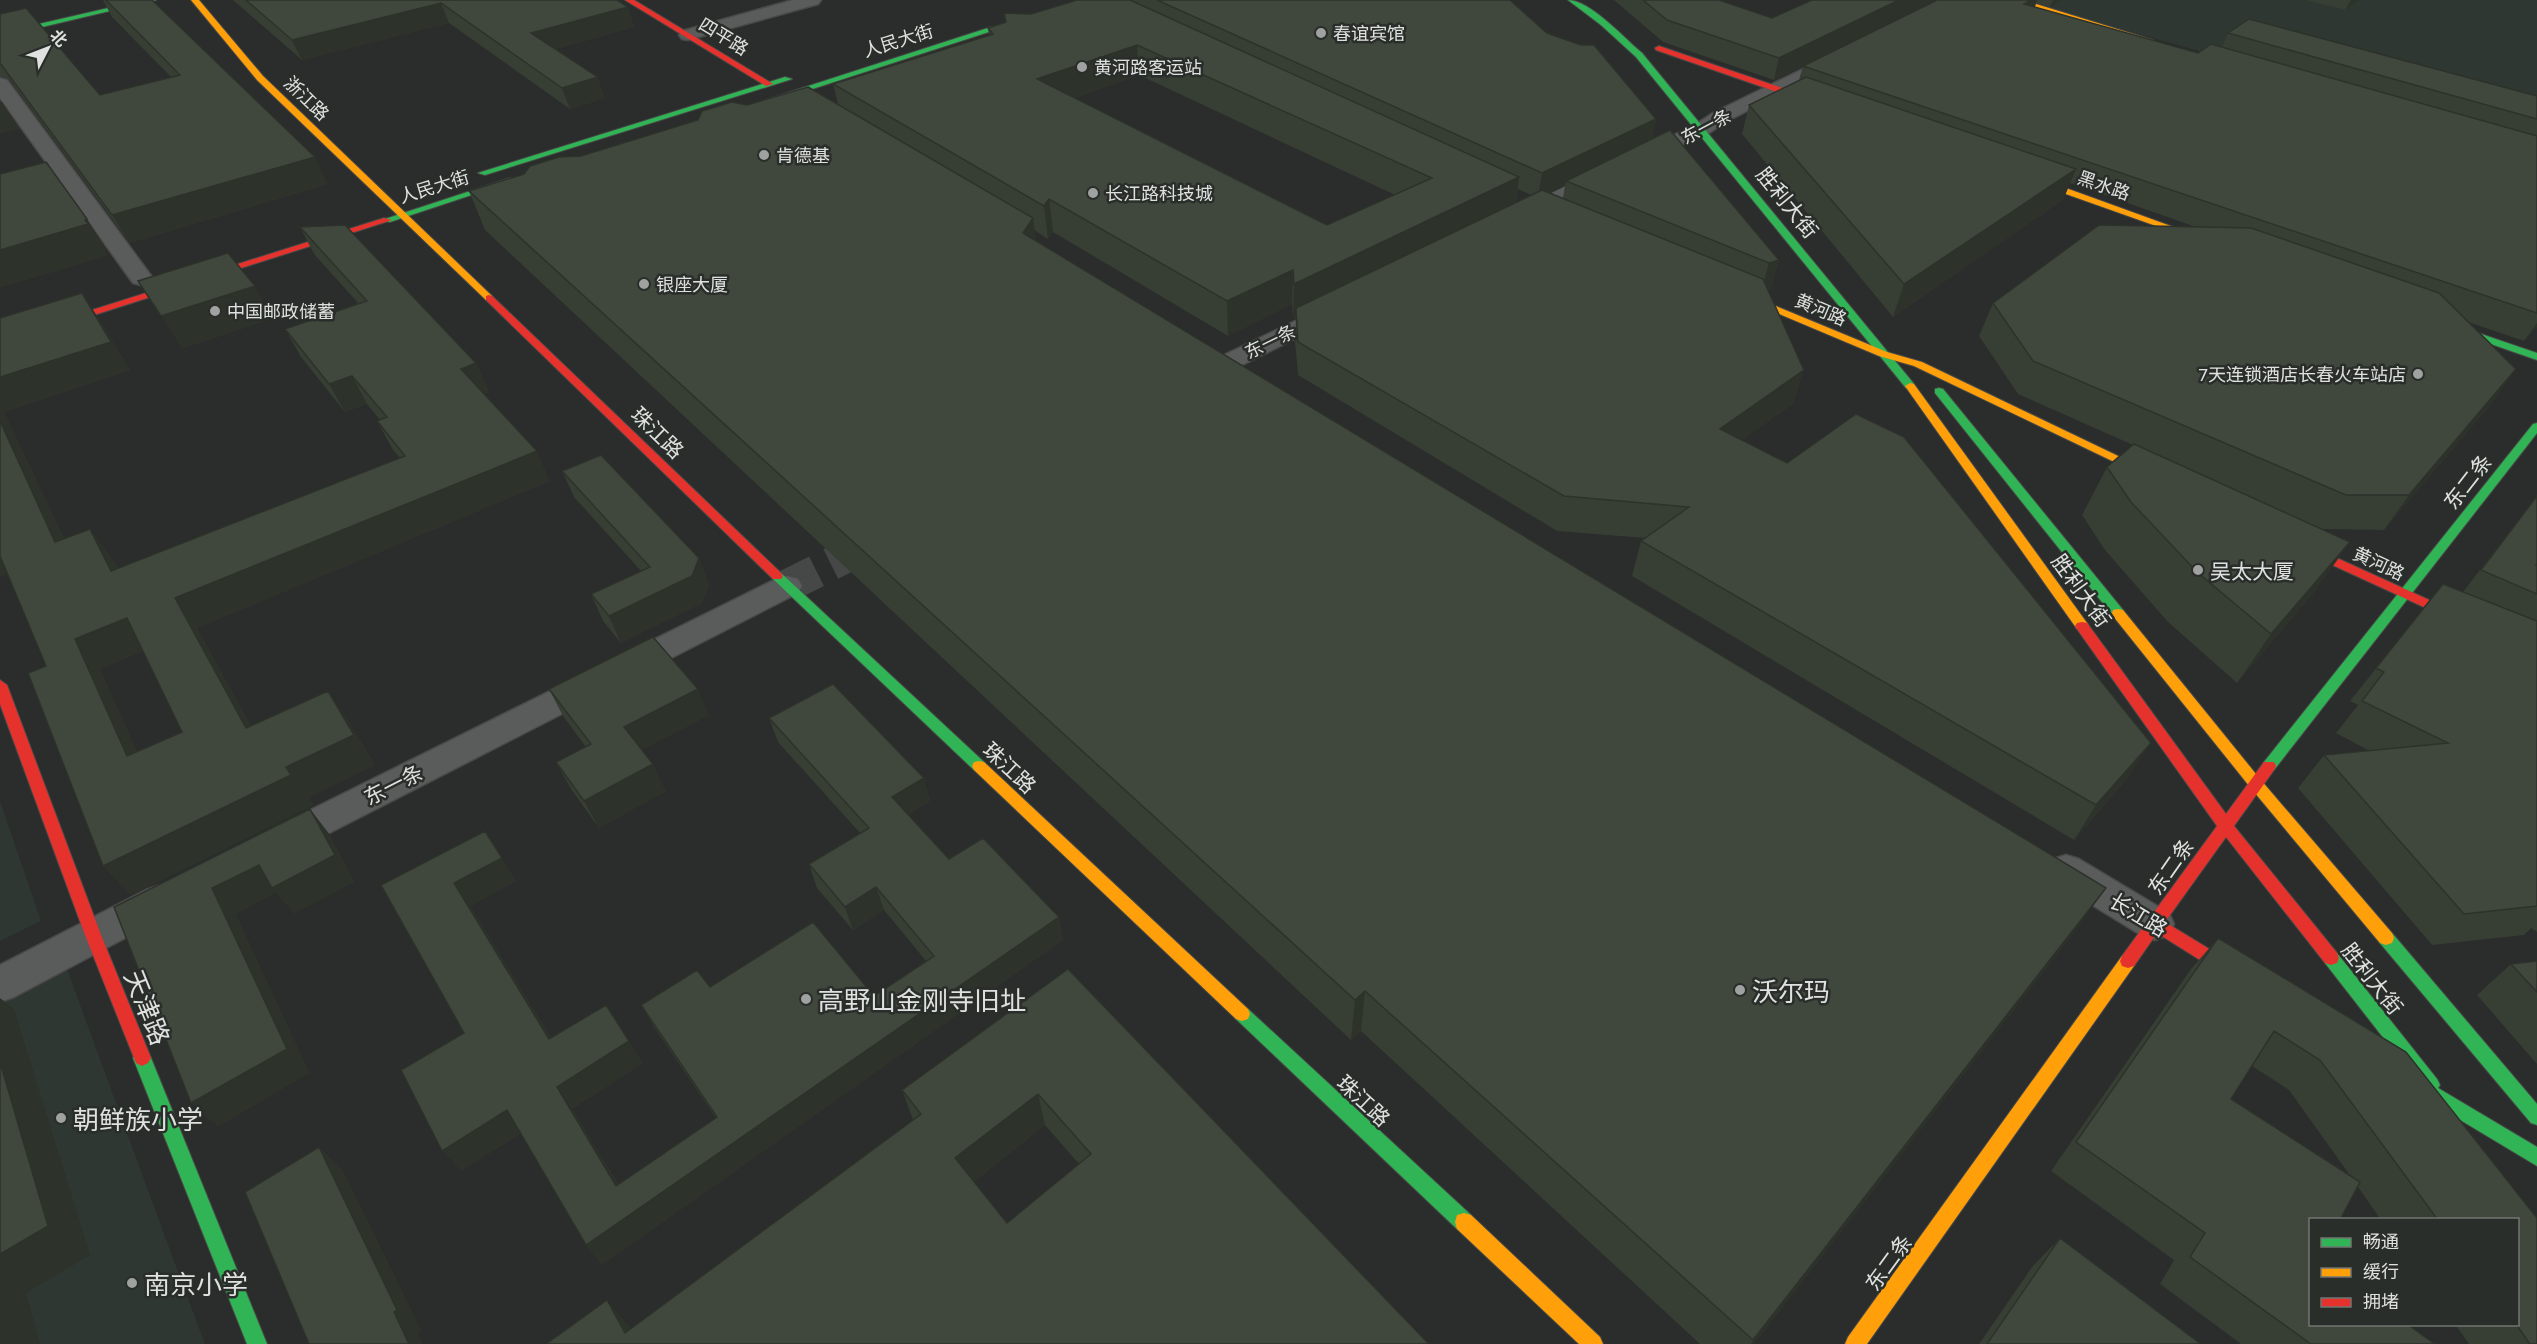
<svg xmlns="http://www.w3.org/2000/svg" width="2537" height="1344" viewBox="0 0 2537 1344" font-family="Commissioner,'Noto Sans SC',sans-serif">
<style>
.built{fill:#2f3732}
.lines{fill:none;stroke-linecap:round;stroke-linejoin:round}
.street-tunnel{stroke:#454846;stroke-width:33;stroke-dasharray:33 16;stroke-linecap:butt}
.street-casing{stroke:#484948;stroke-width:3}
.fast-casing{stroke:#484948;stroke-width:2}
.slow-casing{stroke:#484948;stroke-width:2}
.jam-casing{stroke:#484948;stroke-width:2}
.street{fill:#5a5b5b;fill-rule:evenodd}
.fast{fill:#30b455;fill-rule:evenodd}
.slow{fill:#ff9f0a;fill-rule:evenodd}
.jam{fill:#e5322d;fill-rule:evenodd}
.wall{fill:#373e34;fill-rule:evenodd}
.shaded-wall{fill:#2d322b}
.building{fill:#40483d;stroke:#2d322b;stroke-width:1.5;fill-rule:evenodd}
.poi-dot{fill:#9fa2a0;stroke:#292e2b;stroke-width:2}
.labels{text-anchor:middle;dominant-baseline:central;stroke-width:5;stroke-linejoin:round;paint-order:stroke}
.far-poi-label{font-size:18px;fill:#dee1df;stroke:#292e2b;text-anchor:start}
.far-street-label{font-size:18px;fill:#dee1df;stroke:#292e2b}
.street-label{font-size:21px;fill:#dee1df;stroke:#292e2b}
.poi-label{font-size:21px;fill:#dee1df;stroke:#292e2b;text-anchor:start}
.near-poi-label{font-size:26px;fill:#dee1df;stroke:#292e2b;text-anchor:start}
.near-street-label{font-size:26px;fill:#dee1df;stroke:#292e2b}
</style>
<rect width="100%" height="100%" fill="#2a2d2b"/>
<path class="built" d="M2060,0H2537V146L2046,8Z
M0,801L41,921L0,941Z
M67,969L164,1234L205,1344H0V1003Z"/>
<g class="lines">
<path class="street-tunnel" d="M787,586L879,540"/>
<g class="street-casing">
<path id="street" d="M793,0H821L818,4L688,40L682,39L679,35L682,31Z
M1840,51L1847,53L1849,57L1847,61L1727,121L1709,133L1529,221L1521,223L1513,221L1510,216L1513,211L1695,125L1713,113Z
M0,78L7,80L149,273L153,278L149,283L141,285L133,283L0,98Z
M1335,302L1344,304L1347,309L1344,314L1240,366L1231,369L1222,366L1218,361L1222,356Z
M787,576L798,579L802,586L798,593L292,852L279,857L266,852L260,842L266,832L776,579Z
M2066,855L2079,859L2169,913L2174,924L2169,935L2155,940L2141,935L2053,881L2047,870L2053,859Z
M160,885L174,890L179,901L174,912L14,997L0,1002V965L146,890Z"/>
</g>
<g class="fast-casing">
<path id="fast" d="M143,0H156L0,37V33Z
M1568,0C1590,0 1625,39 1642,53L1914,384V388H1906L1636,57L1601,25Z
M991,27L998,29L769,103L762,101Z
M785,77L792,79L485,175L478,173Z
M510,178L517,180L390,222L382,220Z
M2443,321L2537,353V360L2439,326V322Z
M1939,388L1943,389L2123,610L2124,613L2123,616H2113L1935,393V389Z
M2537,423V433L2274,770H2264L2262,766L2264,762L2533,424Z
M777,572L781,573L984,762L986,766L984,770H974L773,579L771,576Z
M2386,931L2392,933L2537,1104V1125L2531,1123L2380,943L2378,938L2380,933Z
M2331,951L2337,953L2437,1079L2440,1085L2438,1088L2537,1147V1166L2402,1085L2399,1079L2402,1073L2410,1072L2325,963L2323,958L2325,953Z
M1242,1007L1248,1009L1471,1215L1473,1222L1471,1229L1464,1231L1457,1229L1236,1019L1234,1014L1236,1009Z
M142,1050L148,1053L151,1058L267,1344H247L133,1058L136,1053Z"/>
</g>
<g class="slow-casing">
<path id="slow" d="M191,0H199L263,76L492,296V300H486L257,80Z
M1079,0H1090L997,31L990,29Z
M2012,0H2023L2153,40L2146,42Z
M2021,174H2027L2215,242L2207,244L2021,178Z
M1737,290L1887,352L1922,362L2164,478L2158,482L2154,481L1914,366L1879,356L1734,295V291Z
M1910,383L1914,384L2087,623L2089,626L2087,629H2077L1905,386Z
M2118,609L2123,610L2260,779L2392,933L2394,938L2392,943L2386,945L2380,943L2250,787L2113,616L2112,613L2113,610Z
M979,761L984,762L1248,1009L1250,1014L1248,1019L1242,1021L1236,1019L974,770L972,766L974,762Z
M2128,954L2134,956L2136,961L2134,966L1867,1344H1845L1848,1337L2122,956Z
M1464,1213L1471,1215L1600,1337L1603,1344H1579L1457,1229L1455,1222L1457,1215Z"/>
</g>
<g class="jam-casing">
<path id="jam" d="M625,0H634L773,84L766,86Z
M1659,46L1826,103L1827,105L1820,107L1656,50L1655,48Z
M384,218L392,220L0,345V339Z
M489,295L492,296L781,573L783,576L781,579H773L486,300V296Z
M2295,539L2537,649V659L2291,546L2289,543Z
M2082,622L2087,623L2226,814L2264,762H2274L2276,766L2274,770L2234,826L2337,953L2339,958L2337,963L2331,965L2325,963L2226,837L2165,922L2247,972L2249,977L2247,982L2241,984L2235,982L2157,933L2134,966L2128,968L2122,966L2120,961L2122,956L2217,826L2077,629L2075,626L2077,623Z
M0,680L7,685L101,935L151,1058L148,1063L142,1066L136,1063L85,935L0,704Z"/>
</g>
<use href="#street" class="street"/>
<use href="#fast" class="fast"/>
<use href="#slow" class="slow"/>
<use href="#jam" class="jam"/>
</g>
<path class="wall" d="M103,0H152L328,184L130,243L9,79L0,77V14L100,95L171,77L112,17Z
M233,0H617L628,7L634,27L555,49L605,98L570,109L449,23L302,60Z
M1077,0H1510L1547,33L1656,119L1652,139L1779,260L1771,289L1768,290L1794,403L1742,440L2128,778L2074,840L1632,576L1641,541L1645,538L1557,531L1298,375L1295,341L1296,317L1293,319L1292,304L1228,336L1053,232L1048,239L1034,230L1035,241L2076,930L1754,1344H1700L1361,1031L1351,1040L485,230L469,191L747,105L838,104L833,84L989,35L988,28L1005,22L1004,13L1031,14ZM1139,75L1395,195L1327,225L1075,98ZM1565,186L1563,198L1551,193ZM1518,189L1531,195L1516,202Z
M1614,0H1719L1772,18L1812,0H1936L1824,55L1937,0H2062L2050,7L2036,3L2035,7L2198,53L2222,47L2228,33L2537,96V327L2524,341L2468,322L2516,369L2492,403L2384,530L2322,529L2316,590L2237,683L2167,621L2105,550L2082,515L2107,467L2133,445L2018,394L1979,336L1993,303L2196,227L2070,183L2063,200L1893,317L1742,134L1749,105L1799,80L1803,66L1774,80L1663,42Z
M2305,0H2360L2345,10Z
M300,227L476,363L489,392L484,394L550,481L197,628L251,726L348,720L375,765L309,797L313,805L131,895L103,866L46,666L7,574L0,576V318L82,293L100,321L130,370L4,412L64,539L113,559L118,568L400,458L393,450L377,421L380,420L367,404L345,412L301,357L285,329L358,303L314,254ZM143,651L182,732L137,752L100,669Z
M562,471L699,558L709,585L702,603L621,643L603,621L591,594L641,571L574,497Z
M2537,495V563L2536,565H2537V932L2531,928L2524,935L2432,945L2298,788L2324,755L2370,751L2336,733L2358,705L2350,701L2443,584L2463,592Z
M549,689L709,715L642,750L666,791L599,828L571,789L556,762L586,747L563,716Z
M769,718L924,778L930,801L908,815L949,859L1059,917L1063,940L602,1265L586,1245L521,1133L461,1171L464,1033L381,885L516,881L470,906L551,1038L643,1063L572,1109L618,1184L716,1118L654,1027L641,1005L710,987L874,996L926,961L884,910L853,930L817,888L809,864L860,833L778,742Z
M2218,938L2406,1052L2537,1218V1344H2469L2455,1324H2517V1220H2381L2358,1187L2340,1220H2310V1324H2407L2435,1344H2241L2160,1284L2174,1260L2051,1171L2191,969ZM2252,1066L2289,1090L2349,1174L2231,1099Z
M2537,961V1064L2477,995L2511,964Z
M1068,969L1429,1344L631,1329L913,1120L902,1090ZM1045,1125L1079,1164L1007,1223L974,1182Z
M2060,1238L2201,1344H1979L2032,1267Z"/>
<path class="shaded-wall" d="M1899,0H1936L1774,80L1779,58Z
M2031,0H2037L2031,17L2024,4Z
M2053,0H2062L2050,7Z
M2351,0H2360L2345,10Z
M441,3L449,23L302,60L292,40Z
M628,7L634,27L539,53L531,33Z
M1137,45L1139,75L1041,110L1037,79Z
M598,77L605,98L570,109L562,88Z
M2,102L20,129L0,134V103Z
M1656,119L1651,144L1566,181L1565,186L1538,199L1542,173Z
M315,157L328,184L130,243L112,215Z
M2076,169L2063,200L1893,317L1904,284Z
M1519,177L1515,210L1296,308V317L1293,319L1294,284Z
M1049,199L1053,232L1048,239L1044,206Z
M1033,218L1038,257L1023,233Z
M87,219L107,250L105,251L108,256L0,288V250Z
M1779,260L1771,289L1761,292L1769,263Z
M1293,270L1292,304L1228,336L1227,301Z
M255,286L273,319L182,349L161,316Z
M82,293L100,321L130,370L4,412L79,572L55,542L0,421V377Z
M2537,323V327L2524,341Z
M476,363L489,392L475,397L461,369Z
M2516,369L2492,403L2384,530L2409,495Z
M1804,370L1794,403L1711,462L1720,429Z
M352,376L367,404L345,412L329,384Z
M537,451L550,481L197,628L269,758L246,728L175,598Z
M90,529L113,559L134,600L111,571Z
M2350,542L2316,590L2237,683L2271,634Z
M0,548L18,570L0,576Z
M699,558L709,585L702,603L621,643L609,616Z
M127,618L150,648L100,669L152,786L127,756L75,639Z
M698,689L709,715L637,753L624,727Z
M328,691L348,720L375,765L309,797L313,805L131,895L103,866L286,767Z
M2151,743L2128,778L2074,840L2096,805Z
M653,764L666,791L599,828L584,801Z
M924,778L930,801L898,821L892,797Z
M310,809L330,835L355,882L294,914L276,893L236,914L310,1073L218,1127L191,1103L212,888Z
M502,858L516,881L470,906L564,1060L549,1039L454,883Z
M876,887L884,910L853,930L845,907Z
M2106,888L2076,930L1754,1344H1751Z
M1059,917L1063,940L602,1265L586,1245Z
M1365,991L1361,1031L1351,1040L1355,1000Z
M0,998L14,1009L90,1255L26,1293L40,1344H1L0,1338Z
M629,1041L643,1063L572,1109L631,1206L616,1186L557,1087Z
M1038,1094L1045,1125L965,1189L955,1158Z
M507,1110L524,1131L461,1171L442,1151Z
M319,1147L343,1170L422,1331L418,1333L423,1344H409Z
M607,1300L631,1328L640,1344L625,1333Z"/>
<path class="building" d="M106,0H152L315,157L112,215L0,63V14L26,8L100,95L180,75Z
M246,0H617L628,7L531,33L598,77L562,88L441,3L292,40Z
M1077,0H1130L1519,177L1294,284L1293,270L1227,301L1049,199L1044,206L833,84L993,34L988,28L1006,22L1004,13L1031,14ZM1137,45L1432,178L1327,225L1037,79Z
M1157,0H1510L1547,33L1581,45H1594L1656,119L1542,173Z
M1643,0H1719L1772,18L1812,0H1899L1779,58L1667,20Z
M1937,0H2031L2024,4L2198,53L2211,44L2537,136V313L1803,66Z
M2249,19L2537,96V119L2228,33Z
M1806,77L2076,169L1904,284L1749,105Z
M808,87L1033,218L1023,233L2106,888L1753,1340L1365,991L1355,1000L469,191L524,174L530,166L559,157L581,156L698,120L702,111L732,102L747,105Z
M1670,130L1779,260L1769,263L1566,181Z
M46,162L87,219L85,220L88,224L0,250V174Z
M1542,190L1763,279L1804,370L1720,429L1787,463L1856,414L1904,437L2151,743L2096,805L1641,541L1689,507L1564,496L1298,342L1296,308Z
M345,225L476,363L461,369L537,451L175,598L246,728L328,691L354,735L286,767L291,775L103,866L28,673L46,666L0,556V421L55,542L90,529L111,571L405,456L377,421L387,417L352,376L329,384L285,329L367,301L300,227ZM127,618L182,732L127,756L75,639Z
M2099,225L2251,228L2439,293L2516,369L2409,495H2346L2033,361L1993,303Z
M228,253L255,286L161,316L138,281Z
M82,293L111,342L0,377V318Z
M2134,444L2350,542L2271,634L2197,572L2131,502L2107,467Z
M601,455L699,558L692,576L609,616L591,594L650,567L562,471Z
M2537,496V563L2536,565H2537V594L2481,570Z
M2443,584L2537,621V906L2464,914L2324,755L2448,743L2362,701L2384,672L2376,668Z
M653,637L698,689L624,727L653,764L584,801L556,762L591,744L549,689Z
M833,684L924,778L892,797L949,859L983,838L1059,917L586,1245L507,1110L442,1151L401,1070L464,1033L381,885L485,831L502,858L454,883L549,1039L606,1005L629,1041L557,1087L616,1186L717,1117L641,1005L697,970L710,987L813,922L874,996L934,956L876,887L845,907L809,864L869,828L769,718Z
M310,809L335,855L272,888L259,865L212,888L287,1049L191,1103L114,907Z
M2218,938L2406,1052L2537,1218V1344H2530L2516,1324H2517V1220H2438L2320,1060L2274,1031L2231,1099L2360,1182L2340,1220H2310V1324H2407L2435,1344H2311L2190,1257L2205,1233L2076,1142Z
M2537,961V992L2511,964Z
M1068,969L1429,1344H546L607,1300L625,1333L921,1114L902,1090ZM1038,1094L1091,1154L1007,1223L955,1158Z
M0,1062L48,1226L0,1254Z
M319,1147L397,1310L394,1312L409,1344H309L245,1192Z
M2060,1238L2201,1344H1987Z"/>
<g class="poi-dot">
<circle cx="1321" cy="33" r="6"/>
<circle cx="1082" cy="67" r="6"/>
<circle cx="764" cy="155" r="6"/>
<circle cx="1093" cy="193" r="6"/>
<circle cx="644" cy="284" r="6"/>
<circle cx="215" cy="311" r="6"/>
<circle cx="2418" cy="374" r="6"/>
<circle cx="2198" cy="570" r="6"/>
<circle cx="1740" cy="990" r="6"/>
<circle cx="806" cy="999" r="6"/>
<circle cx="61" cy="1118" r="6"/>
<circle cx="132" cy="1283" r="6"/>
</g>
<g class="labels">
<g class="far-poi-label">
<text x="1333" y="33">春谊宾馆</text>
<text x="1094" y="67">黄河路客运站</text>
<text x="776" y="155">肯德基</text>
<text x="1105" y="193">长江路科技城</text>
<text x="656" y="284">银座大厦</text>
<text x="227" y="311">中国邮政储蓄</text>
<text x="2406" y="374" text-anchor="end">7天连锁酒店长春火车站店</text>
</g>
<g class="far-street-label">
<text transform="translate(724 36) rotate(31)">四平路</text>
<text transform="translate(898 40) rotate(-17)">人民大街</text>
<text transform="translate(307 98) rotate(44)">浙江路</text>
<text transform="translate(1706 126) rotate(-28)">东一条</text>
<text transform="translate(2104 185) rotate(19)">黑水路</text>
<text transform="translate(434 186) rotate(-17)">人民大街</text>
<text transform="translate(1821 309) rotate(23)">黄河路</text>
<text transform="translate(1270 341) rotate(-26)">东一条</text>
<text transform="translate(2379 563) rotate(25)">黄河路</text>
</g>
<g class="street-label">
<text transform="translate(1788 202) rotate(51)">胜利大街</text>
<text transform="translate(658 432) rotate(44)">珠江路</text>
<text transform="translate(2467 481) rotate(-52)">东二条</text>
<text transform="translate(2082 590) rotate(54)">胜利大街</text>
<text transform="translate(1010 767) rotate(43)">珠江路</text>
<text transform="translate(393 784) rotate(-27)">东一条</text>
<text transform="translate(2170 866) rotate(-55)">东二条</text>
<text transform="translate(2139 914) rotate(31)">长江路</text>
<text transform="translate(2373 978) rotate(52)">胜利大街</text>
<text transform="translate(1364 1100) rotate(43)">珠江路</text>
<text transform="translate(1888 1262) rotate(-54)">东二条</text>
</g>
<g class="poi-label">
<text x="2210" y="570">吴太大厦</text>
</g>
<g class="near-poi-label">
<text x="1752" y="990">沃尔玛</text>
<text x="818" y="999">高野山金刚寺旧址</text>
<text x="73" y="1118">朝鲜族小学</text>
<text x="144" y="1283">南京小学</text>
</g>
<g class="near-street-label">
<text transform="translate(148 1007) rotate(68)">天津路</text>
</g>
</g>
<rect x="2309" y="1218" width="210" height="108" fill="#292e2b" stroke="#717673" stroke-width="1.5"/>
<rect x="2321" y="1238" width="30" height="9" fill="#30b455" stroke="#717673" stroke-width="1.5"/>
<text x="2363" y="1248" font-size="18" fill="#dee1df">畅通</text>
<rect x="2321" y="1268" width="30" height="9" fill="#ff9f0a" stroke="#717673" stroke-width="1.5"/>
<text x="2363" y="1278" font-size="18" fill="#dee1df">缓行</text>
<rect x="2321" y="1298" width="30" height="9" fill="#e5322d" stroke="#717673" stroke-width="1.5"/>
<text x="2363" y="1308" font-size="18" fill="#dee1df">拥堵</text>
<g transform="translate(48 48) rotate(48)" stroke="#292e2b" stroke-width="4.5" paint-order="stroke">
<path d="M0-4.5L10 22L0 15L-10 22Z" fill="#dee1df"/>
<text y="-9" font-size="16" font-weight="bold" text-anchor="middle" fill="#dee1df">北</text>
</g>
</svg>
